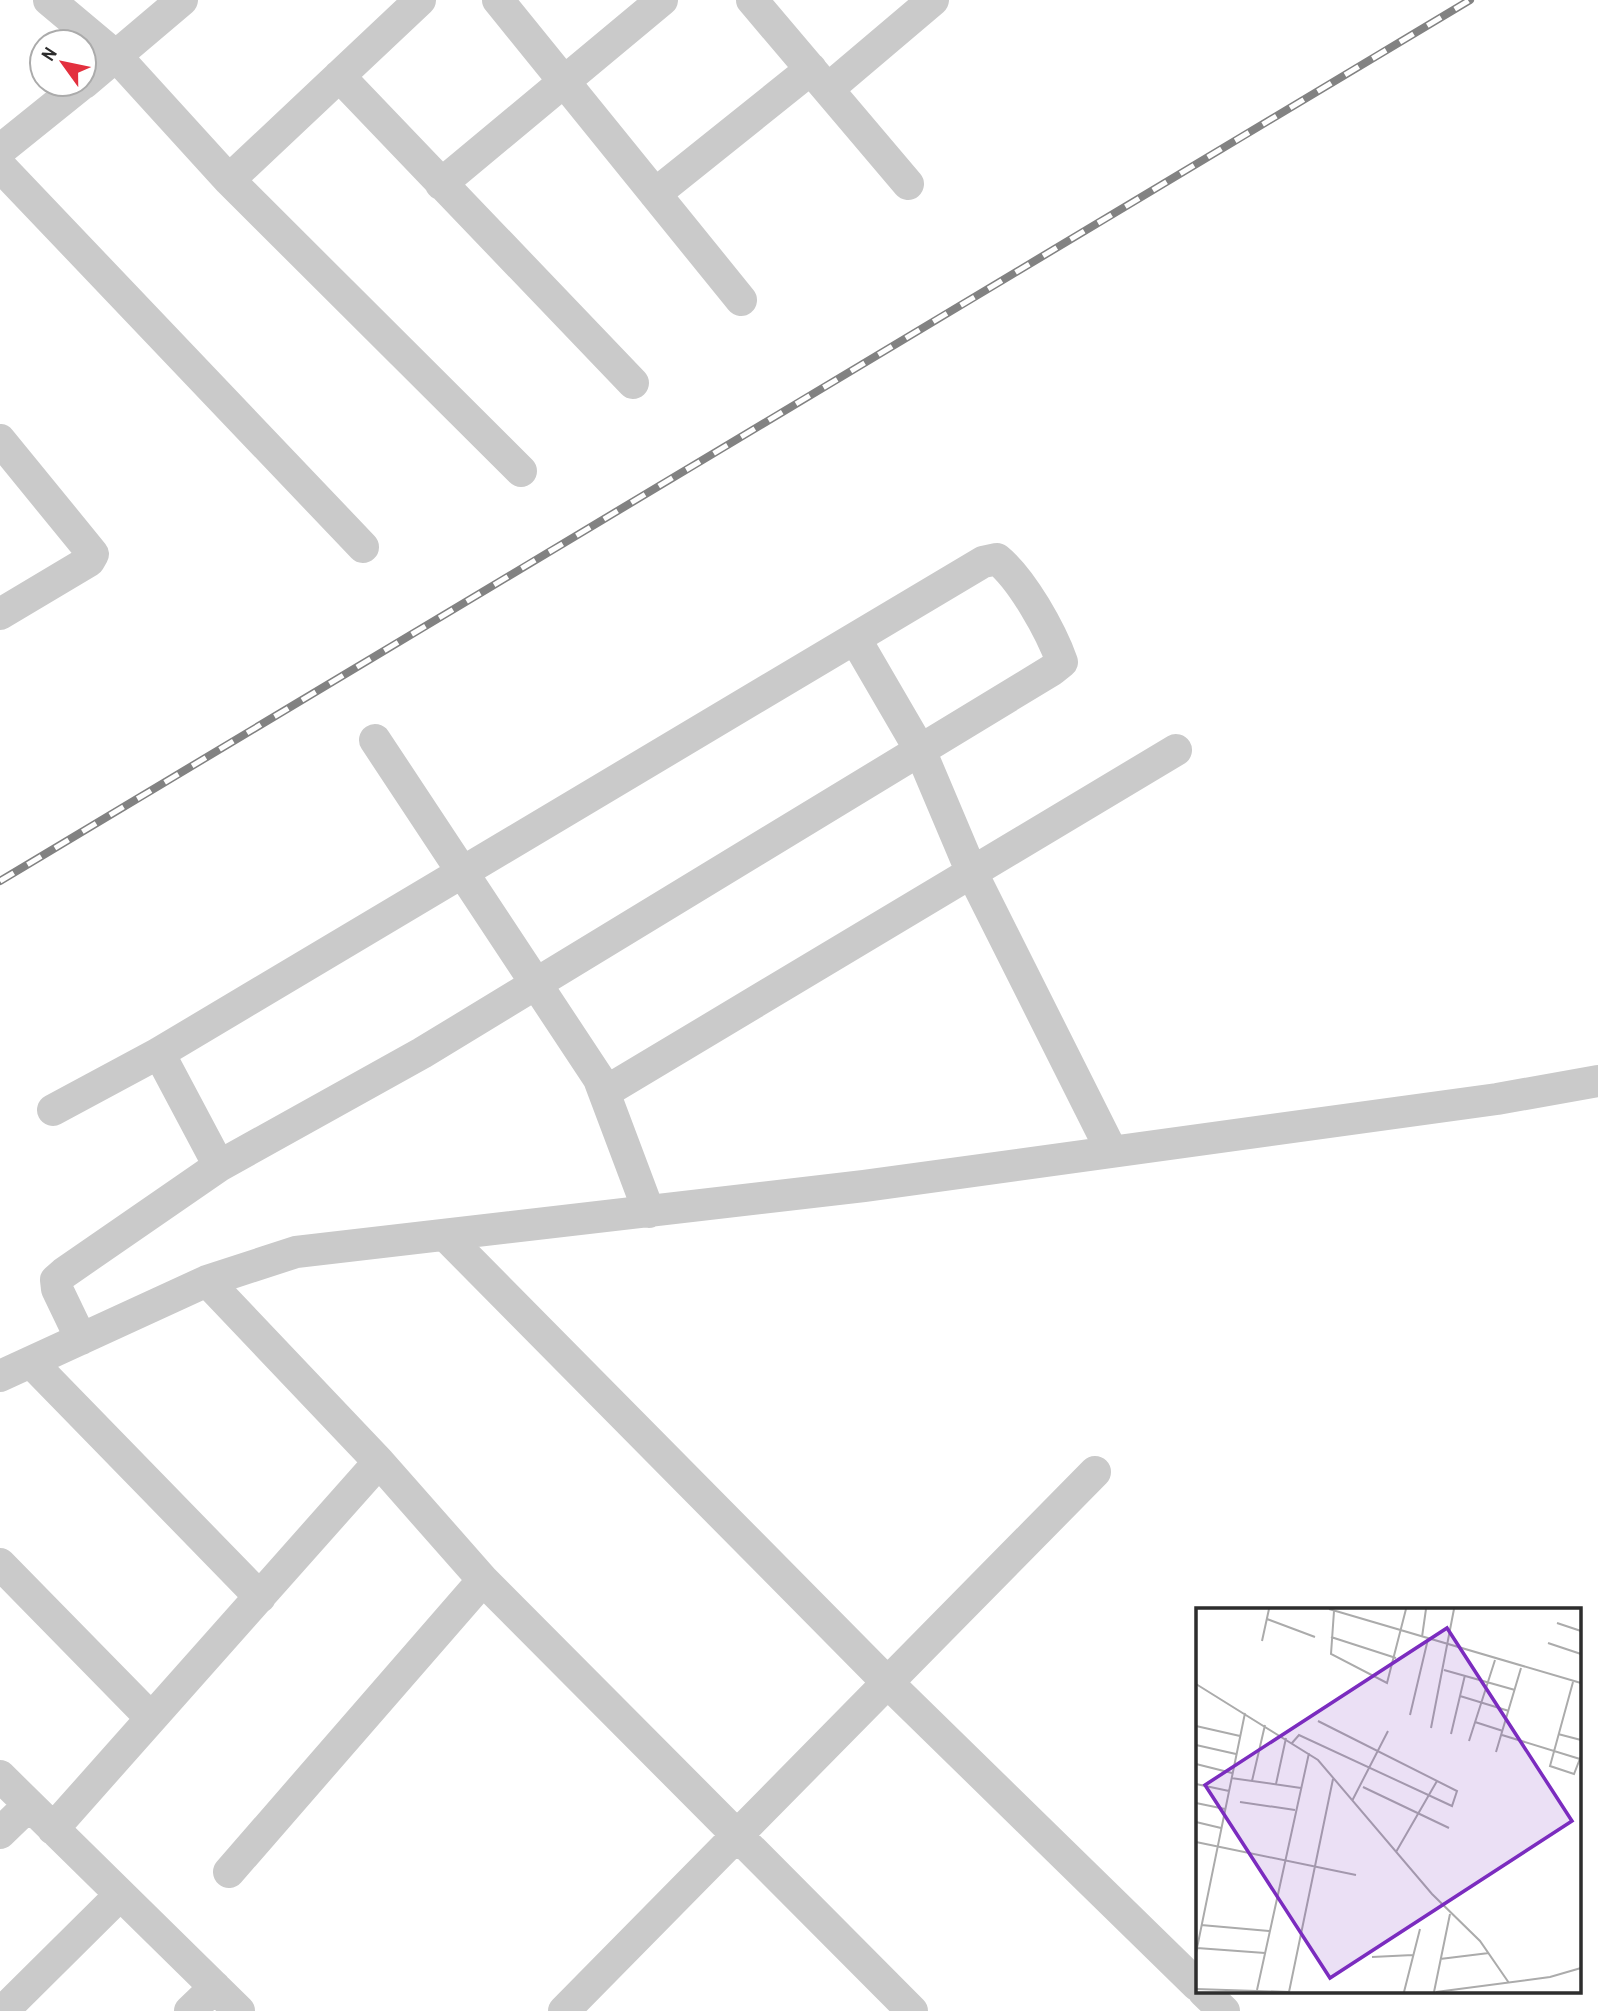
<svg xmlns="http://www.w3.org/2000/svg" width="1598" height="2011" viewBox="0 0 1598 2011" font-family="'Archivo Narrow',sans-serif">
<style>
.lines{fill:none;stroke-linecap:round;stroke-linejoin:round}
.street{stroke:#cacaca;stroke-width:32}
.rail-casing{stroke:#828282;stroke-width:8}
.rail{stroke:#fff;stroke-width:5;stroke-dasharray:16;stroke-linecap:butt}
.inset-road{fill:none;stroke:#ababab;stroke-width:2}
.view{fill:#7b2cbf;fill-opacity:0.15;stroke:#7b2cbf;stroke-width:3.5}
.inset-edge{fill:none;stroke:#2d2d2d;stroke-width:3.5}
</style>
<rect width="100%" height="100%" fill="#fff"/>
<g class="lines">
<path class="street" d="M49,0L117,57L229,180L521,471
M498,0L741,300
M752,0L908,184
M339,76L633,383
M84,83L182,0
M828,89L933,0
M0,150L82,84
M0,166L363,547
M229,180L420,0
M441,184L662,0
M655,194L811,69
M0,440L93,554L89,561L0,614
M856,640L920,750L972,873L1112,1152
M375,740L599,1079L649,1212
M159,1053L219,1166
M605,1092L1176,750
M53,1110L159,1053L983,562L997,559C1022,579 1051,631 1062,662L1052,670L422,1053L219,1166L64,1273L56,1280L57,1289L81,1339
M445,1235L888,1683L1197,1985
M207,1281L379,1462L483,1580L912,2011
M31,1362L260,1597
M0,1376L207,1281L296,1252L864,1186L1497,1099L1598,1081
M0,1564L151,1718
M0,1776L239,2011
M53,1829L379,1462
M0,1833L29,1805
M229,1872L483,1580
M1204,1992L1224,2011
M3,2011L120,1895
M190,2011L215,1987
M564,2011L1095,1472"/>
<g class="rail-casing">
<path id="rail" d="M0,881L1470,0"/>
</g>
<use href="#rail" class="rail"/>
</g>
<g transform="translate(1196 1608)">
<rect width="385" height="385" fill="#fff"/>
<path class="inset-road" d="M133,1L385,75M138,3L135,46L191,75L210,1M71,11L119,29M361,15L385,23M135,29L200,50M226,29L230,1M66,33L73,1M352,35L385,46M248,62L319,82M377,74L354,158L378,166L385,148M0,76L122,152L236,286L284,333L313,375M264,88L313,103M214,107L232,31M279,114L307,123M0,118L44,128M235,120L258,1M255,126L269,67M362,126L385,132M306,127L384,151M273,133L299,52M96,135L103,127L256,198L261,183L122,113M0,137L40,146M300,144L325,60M0,156L36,165M35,170L105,180M56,173L69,117M0,176L33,183M80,176L90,130M167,179L253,220M156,193L192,123M44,194L99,202M0,195L29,201M0,214L25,220M0,234L160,267M200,244L241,173M5,317L73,323M1,340L69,345M0,345L49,105M176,349L217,347M244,351L293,345M0,381L94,384M61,382L113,145M93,384L137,171M208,384L224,321M238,384L254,306M240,384L354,369L385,360"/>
<path class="view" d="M251,20L376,213L134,370L9,177Z"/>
<rect width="385" height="385" class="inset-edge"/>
</g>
<g transform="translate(63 63) rotate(303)"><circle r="33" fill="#ffffff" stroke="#ababab" stroke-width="2"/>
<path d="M0-5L12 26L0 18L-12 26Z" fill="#e3303e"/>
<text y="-10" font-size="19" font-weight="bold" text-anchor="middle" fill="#2d2d2d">N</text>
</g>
</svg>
